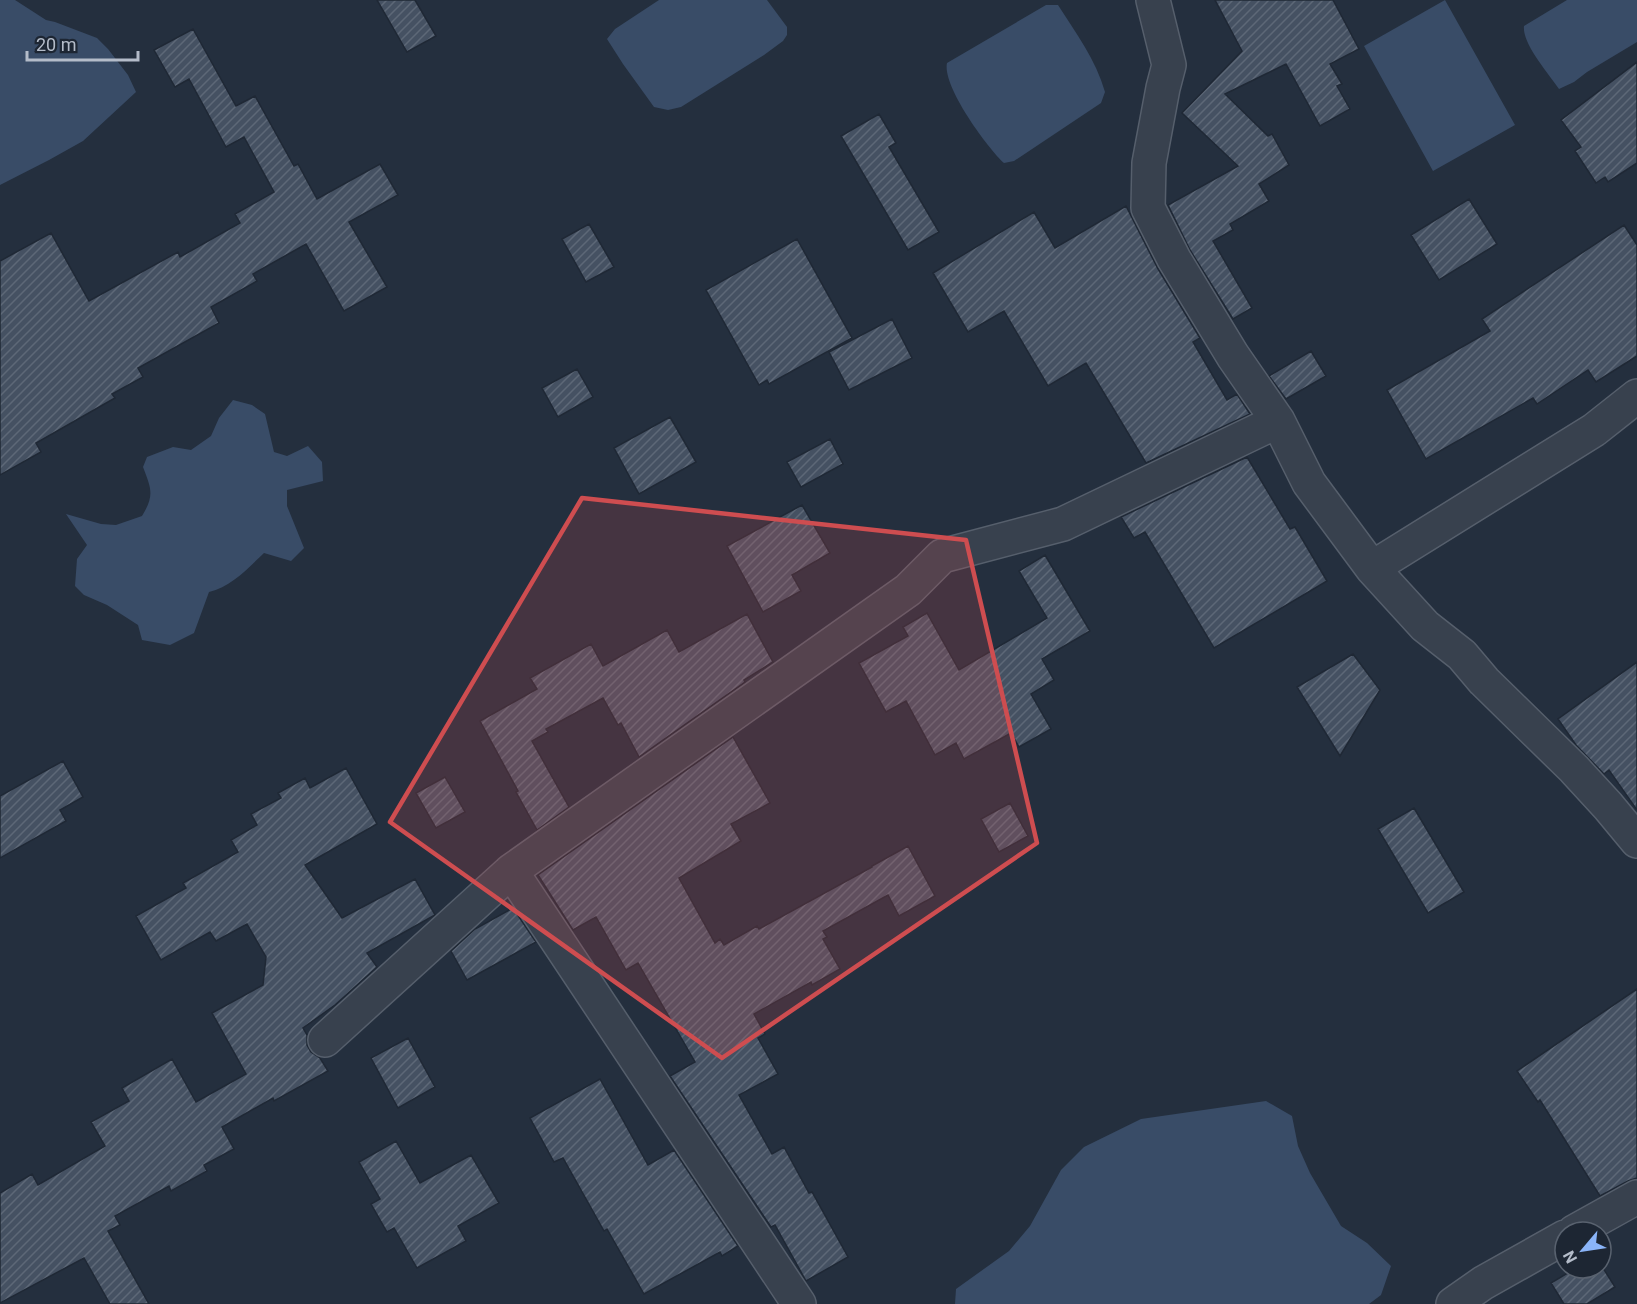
<svg xmlns="http://www.w3.org/2000/svg" width="1637" height="1304" viewBox="0 0 1637 1304" font-family="Roboto,sans-serif">
<style>
.water{fill:#394c67}
.building{fill:url(#building-hatch);stroke:#1f2835;stroke-width:1.5}
.lines{fill:none;stroke-linecap:round;stroke-linejoin:round}
.minor-casing{stroke:#565f6c;stroke-width:36}
.minor{stroke:#38414e;stroke-width:33}
.marked{fill:#ce4d50;fill-opacity:0.2;stroke:#ce4d50;stroke-width:4.5;stroke-linejoin:round}
</style>
<defs>
<pattern id="building-hatch" width="6" height="6" patternUnits="userSpaceOnUse" patternTransform="scale(1.5)"><rect width="6" height="6" fill="#455162"/><path d="M-1 1l2-2M0 6l6-6M5 7l2-2" fill="none" stroke="#5d6877"/></pattern>
</defs>
<rect width="100%" height="100%" fill="#242f3e"/>
<path class="water" d="M0,0H15L46,20L55,22L97,38L108,49L128,75L136,92L83,141L49,160L0,185Z
M659,0H767L787,27V35L783,41L764,55L681,107L668,110L654,107L623,64L607,39L615,29Z
M1445,0L1515,125L1433,171L1364,46Z
M1567,0H1637V42L1587,72L1574,82L1559,89C1549,74 1522,44 1524,26Z
M1046,5H1058C1076,33 1096,60 1105,92L1101,103L1014,161L1004,163C987,147 942,86 947,63Z
M233,400L252,405L265,414L274,452L287,456L308,446L322,462L323,481L287,490V506L304,548L291,561L264,553C248,568 231,587 209,592L194,633L170,645L142,640L138,625L107,605L84,595L75,586L77,559L87,545L66,514L101,524L116,525L142,516C155,495 151,488 143,467L147,457L173,447L191,450L211,436L219,418Z
M1266,1101L1292,1116L1298,1146L1310,1173L1341,1226L1367,1243L1391,1266L1381,1295L1369,1304H955L956,1289L1009,1251L1030,1226L1061,1170L1084,1147L1141,1119Z"/>
<path class="building" d="M377,0H415L436,36L407,52Z
M1215,0H1333L1359,49L1330,64L1342,84L1337,86L1350,109L1320,126L1286,64L1225,94L1268,136L1272,134L1289,165L1259,184L1269,201L1230,224L1233,230L1213,241L1252,308L1233,319L1190,250L1168,205L1238,166L1182,113L1242,51Z
M193,29L236,106L255,96L294,166L298,164L317,199L380,164L398,195L349,222L387,287L344,311L306,244L253,274L257,281L211,307L219,323L138,368L143,377L112,394L115,398L36,443L41,452L0,475V261L51,233L89,301L178,252L180,257L240,223L235,214L274,192L244,137L226,147L189,79L175,87L154,50Z
M1637,62V163L1608,182L1605,177L1596,183L1575,151L1581,147L1561,120Z
M879,114L896,143L889,147L939,232L908,250L841,136Z
M1469,199L1497,244L1439,280L1411,235Z
M1126,206L1158,269L1200,338L1193,342L1227,400L1237,394L1250,414L1146,463L1086,363L1048,386L1004,311L968,332L933,273L1034,212L1055,248Z
M589,224L614,267L586,282L562,239Z
M1624,225L1637,245V356L1596,382L1588,370L1537,404L1533,398L1426,459L1387,390L1490,331L1482,319Z
M797,239L852,338L769,384L767,380L759,385L706,290Z
M892,319L912,358L849,390L829,352Z
M1311,351L1326,376L1286,399L1269,376Z
M577,369L593,397L558,417L542,388Z
M670,417L696,462L639,494L614,448Z
M830,439L843,464L801,487L787,462Z
M1247,457L1290,529L1295,527L1327,581L1214,648L1145,532L1134,538L1121,517Z
M802,505L830,553L792,575L801,591L763,612L727,546Z
M1045,555L1090,631L1042,659L1054,680L1031,694L1051,729L1019,747L1011,733L964,759L956,743L935,755L906,701L886,712L859,663L908,636L903,627L927,613L959,670L1047,618L1019,571Z
M747,614L773,662L744,680L745,682L639,757L621,723L618,725L603,698L546,729L548,732L532,741L569,807L537,830L516,792L518,791L480,721L537,689L530,678L591,644L603,666L667,630L679,652Z
M1353,654L1380,690L1340,756L1297,687Z
M1637,662V810L1609,770L1604,774L1576,745L1558,719Z
M733,737L770,803L731,824L741,841L679,878L715,943L720,939L724,945L757,926L759,929L872,867V866L908,846L935,896L899,916L888,895L823,931L827,937L823,939L840,969L812,985L811,982L754,1014L765,1034L758,1038L778,1074L739,1095L772,1154L784,1147L809,1193L812,1192L848,1257L806,1281L775,1225L771,1227L670,1076L695,1062L638,963L626,970L596,917L573,930L538,875Z
M63,761L83,797L60,810L66,821L0,858V796Z
M346,768L377,824L305,865L342,918L415,879L435,915L367,953L377,967L335,1005L303,1028L307,1035V1045L311,1052L320,1058L328,1071L274,1101L273,1098L222,1127L234,1149L204,1165L207,1171L171,1191L169,1186L115,1216L120,1225L108,1231L149,1304H110L84,1258L0,1303V1193L32,1174L38,1185L105,1146L91,1122L129,1101L122,1088L172,1059L196,1102L246,1074L212,1013L263,985L266,957L247,924L216,941L210,932L161,960L136,916L186,888L183,883L238,852L231,840L257,825L251,814L281,798L278,793L305,778L310,788Z
M445,777L465,812L436,828L416,793Z
M1010,803L1028,836L999,852L981,819Z
M1414,808L1464,892L1428,913L1378,829Z
M513,908L536,942L467,980L451,951L475,929Z
M1637,989V1178L1628,1181L1600,1196L1540,1100L1538,1102L1517,1071Z
M408,1038L435,1087L398,1108L371,1058Z
M600,1079L648,1165L674,1150L738,1246L722,1256L720,1252L644,1294L607,1229L604,1231L563,1158L554,1162L530,1118Z
M396,1141L420,1183L471,1155L499,1203L458,1226L466,1241L417,1268L394,1228L387,1232L371,1204L380,1199L359,1162Z
M1576,1268H1603L1615,1287L1587,1304H1564L1551,1283Z"/>
<g class="lines">
<g class="minor-casing">
<path id="minor" d="M1153,0L1169,65L1163,88L1149,163L1148,208L1174,259L1233,356L1278,421L1309,483L1372,568L1425,626L1462,655L1484,681L1574,769L1608,806L1637,841
M1372,568L1594,430L1637,396
M325,1040L511,871
M1574,1232L1637,1197
M799,1304L511,871L908,590L942,556L1063,524L1278,421
M1453,1304L1483,1283L1565,1237"/>
</g>
<use href="#minor" class="minor"/>
</g>
<path class="marked" d="M582,498L966,540L1037,843L722,1058L390,822Z"/>
<g transform="translate(1583 1250) rotate(241)"><circle r="28" fill="#1d2633" stroke="#59626f" stroke-width="1.5"/>
<path d="M0-4.5L10 22L0 15L-10 22Z" fill="#8ab4f8"/>
<text y="-9" font-size="16" font-weight="bold" text-anchor="middle" fill="#b4bcc9">N</text>
</g>
<path d="M27 51v9h111v-9" fill="none" stroke="#b4bcc9" stroke-width="3"/>
<text x="36" y="51" font-size="18" fill="#b4bcc9" stroke="#1d2633" stroke-width="4.5" paint-order="stroke">20 m</text>
</svg>
